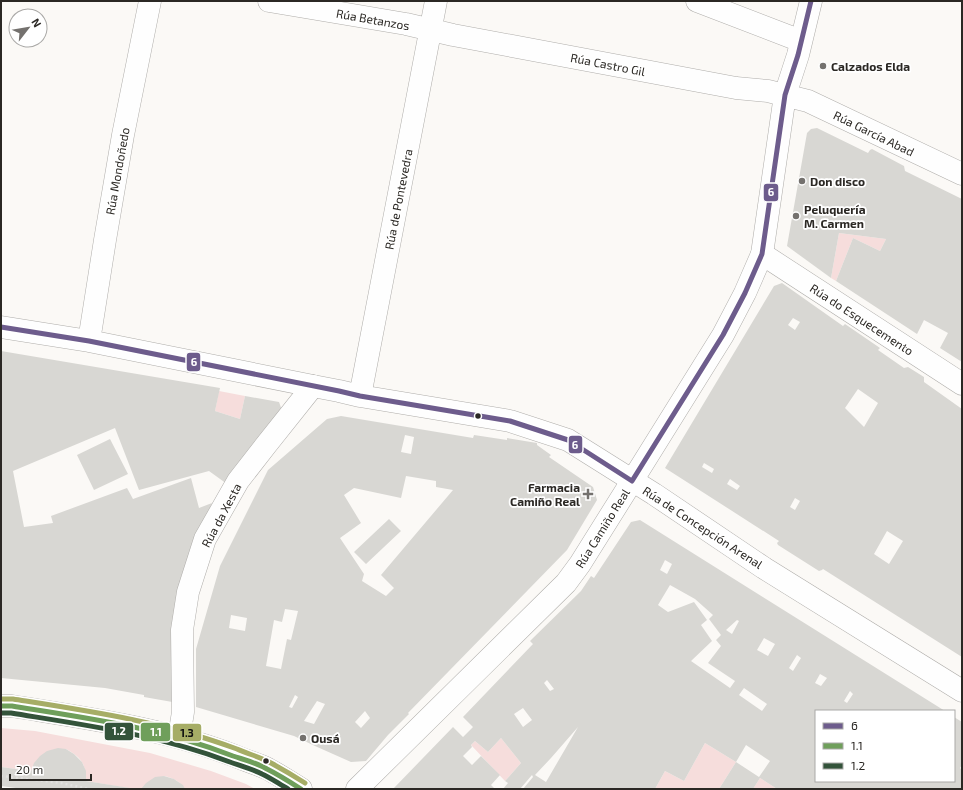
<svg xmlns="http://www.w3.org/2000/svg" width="963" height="790" viewBox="0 0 963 790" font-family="'Exo 2',sans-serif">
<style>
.grass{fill:#f6dddc}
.building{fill:#d8d7d3;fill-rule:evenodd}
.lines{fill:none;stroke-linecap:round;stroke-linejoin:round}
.pedestrian-casing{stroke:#afadaa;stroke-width:23}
.minor-casing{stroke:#afadaa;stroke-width:23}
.tertiary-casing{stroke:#afadaa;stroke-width:23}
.path{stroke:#e2e1e0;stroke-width:2.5;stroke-dasharray:2 3;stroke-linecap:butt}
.pedestrian{stroke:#fefefe;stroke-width:22}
.minor{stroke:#fefefe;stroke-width:22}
.tertiary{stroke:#fefefe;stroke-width:22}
.bus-1-casing{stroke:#fff;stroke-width:8}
.bus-2-casing{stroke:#fff;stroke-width:8}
.bus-3-casing{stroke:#fff;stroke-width:8}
.bus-4-casing{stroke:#fff;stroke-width:8}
.bus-1{stroke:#6d5c8c;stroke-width:5}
.bus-2{stroke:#6f9f5b;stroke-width:5}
.bus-3{stroke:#33533a;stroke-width:5}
.bus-4{stroke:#a6ad66;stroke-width:5}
.poi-dot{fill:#74716e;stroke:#fff;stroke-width:1.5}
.bus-dot{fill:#2b2824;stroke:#fff;stroke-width:1.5}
.labels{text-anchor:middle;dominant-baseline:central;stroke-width:3.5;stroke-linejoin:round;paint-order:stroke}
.street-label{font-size:12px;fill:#2b2824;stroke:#fff}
.poi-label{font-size:12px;font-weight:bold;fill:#2b2824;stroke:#fff;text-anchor:start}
.line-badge{stroke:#fff;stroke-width:1.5}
.badge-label{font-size:11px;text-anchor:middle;font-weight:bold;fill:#fff}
.pale-badge-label{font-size:11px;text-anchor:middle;font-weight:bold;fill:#111}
</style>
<rect width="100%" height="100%" fill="#fbf9f6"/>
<path class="grass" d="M839,233L886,239L880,251L853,238L836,281L831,278Z
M219,391L245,396L240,419L215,411Z
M1,728L35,731L150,753L211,771L246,784L255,789H185C180,781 173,778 164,776L141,789H134L86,781C86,764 81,757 66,749L31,771L1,767Z
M501,738L521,763L505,781L471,745L475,741L488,752Z
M705,743L736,762L719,789H655L665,771L684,781Z
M760,778L777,789H753Z"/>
<path class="building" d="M817,128L868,153L870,150L872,149L904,166L905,171L962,199V362L940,348L948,333L924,320L917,334L836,281L853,238L880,251L886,239L839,233L831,278L787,246L807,133L811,129Z
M782,283L843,326L845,324L880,348L878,350L904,368L908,367L924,377V382L962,409V657L823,569L822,570L819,571L778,545L777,543L779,541L665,468L774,286ZM793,318L800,322L795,330L788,325ZM858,389L878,403L864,427L845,408ZM704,463L714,469L712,473L702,467ZM730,479L740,486L737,490L727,484ZM795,498L800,501L795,510L790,507ZM887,531L903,541L889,564L874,554Z
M1,351L220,388L215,411L240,419L245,396L279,402L284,416L227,484L209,471L139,490L115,428L13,471L24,527L53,523L51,516L127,488L133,499L191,478L199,508L212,503L181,577L175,629L178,703L144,697V695L105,688L1,678Z
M341,416L473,438L474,435L507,440V438L537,443V445L551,455L549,457L593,487L597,500L567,550L408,713L409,714L388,735L366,761L351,762L315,746L294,736L196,707V649L220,566L268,470L327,419ZM405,435L414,437L411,454L401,452ZM406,476L436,481V487L453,490L381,575L394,588L386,596L362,581L364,574L340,538L361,523L344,495L354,488L401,498ZM285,609L298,611L291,640L287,639L281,669L266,666L274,620L282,622ZM231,615L247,618L245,631L229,628ZM295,695L298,697L292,708L289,707ZM317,701L325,704L314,724L304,721ZM365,711L370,718L361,728L355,722Z
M110,439L128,474L94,490L77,455Z
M389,519L401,531L366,564L354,552Z
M640,520L945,711H816V781H954V717L962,722V765L960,768L962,770V789H777L760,778L753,789H719L736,762L759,777L770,761L746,745L736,762L705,743L684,781L665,771L655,789H523L533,777L532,775L520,789H503L508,783L505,781L521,763L501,738L488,752L475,741L471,745L472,747L463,756L472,765L481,756L500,775L491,785L495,789H393L453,727L463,737L473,727L463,717L533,644L530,641L581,591L591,576L594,578L631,522ZM665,560L672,564L667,574L660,570ZM670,585L695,599L713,615L709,619L721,635L716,640L721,646L708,663L735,681L730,688L691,661L712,641L701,625L707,620L694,602L668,612L658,605ZM737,620L739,621L732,634L726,630ZM764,638L775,644L768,656L757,650ZM797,655L801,658L793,671L789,668ZM820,674L827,678L821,686L815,683ZM547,680L554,689L550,691L544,683ZM744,688L767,704L762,711L739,695ZM850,691L853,694L847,703L844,701ZM523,708L532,720L523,727L514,714ZM578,727L546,782L535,775L551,758Z
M58,748L66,749L74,754L82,762L86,771V781L130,788V789H23L1,786V767L31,771L34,763L40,756L47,751Z
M164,776L174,779L183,785L185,789H141L146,783L155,777Z"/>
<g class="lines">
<g class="pedestrian-casing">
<path id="pedestrian" d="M762,254L962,384
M179,737L183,712L182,630L188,592L205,539L238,481L266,445L313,386
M357,789L566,583L580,564L632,481"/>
</g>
<g class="minor-casing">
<path id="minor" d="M269,1L406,24L453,35L736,88L768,91L808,101L962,174
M697,1L801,41
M1,327L89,341L313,386L339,391L360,396L510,421L568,440L654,494L764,568L962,691
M89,341L105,240L123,135L150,1
M360,396L436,1
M632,481L723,335L745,293L762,254L785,95L798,55L811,1"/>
</g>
<g class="tertiary-casing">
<path id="tertiary" d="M1,706H12C91,719 171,729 245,760C253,763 260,765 268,769C279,775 290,782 301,789"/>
</g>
<path class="path" d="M1,776L61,783L89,789"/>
<use href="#pedestrian" class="pedestrian"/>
<use href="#minor" class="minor"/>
<use href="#tertiary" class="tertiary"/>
<g class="bus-1-casing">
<path id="bus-1" d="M1,327L89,341L339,391L360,396L510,421L568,440L632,481L723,335L745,293L762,254L785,95L798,55L811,1"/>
</g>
<g class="bus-2-casing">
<path id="bus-2" d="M1,706H12C87,718 162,728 233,756C245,760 257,763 267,769C279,775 290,782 301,789"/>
</g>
<g class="bus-3-casing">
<path id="bus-3" d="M1,713H11C85,725 160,735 230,762C241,766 252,769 262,774C271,778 279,784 288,789"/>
</g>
<g class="bus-4-casing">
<path id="bus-4" d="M1,699H13C89,711 165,722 237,749C248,754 260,757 271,763C282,769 294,776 305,783"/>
</g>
<use href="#bus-1" class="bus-1"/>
<use href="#bus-2" class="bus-2"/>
<use href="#bus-3" class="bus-3"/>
<use href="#bus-4" class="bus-4"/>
</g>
<g class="poi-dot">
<circle cx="823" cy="66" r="4"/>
<circle cx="802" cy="181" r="4"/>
<circle cx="796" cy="216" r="4"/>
<path d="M586 488h4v4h4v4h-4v4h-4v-4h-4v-4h4z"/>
<circle cx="303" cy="738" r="4"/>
</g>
<g class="bus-dot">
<circle cx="478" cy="416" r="3.5"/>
<circle cx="266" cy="761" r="3.5"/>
</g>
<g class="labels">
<g class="street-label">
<text transform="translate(373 19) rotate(10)">Rúa Betanzos</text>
<text transform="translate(608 64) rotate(11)">Rúa Castro Gil</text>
<text transform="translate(874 133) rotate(26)">Rúa García Abad</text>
<text transform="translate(117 171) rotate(-80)">Rúa Mondoñedo</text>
<text transform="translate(398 199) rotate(-79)">Rúa de Pontevedra</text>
<text transform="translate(862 319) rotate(33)">Rúa do Esquecemento</text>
<text transform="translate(221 515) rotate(-62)">Rúa da Xesta</text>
<text transform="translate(703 527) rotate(33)">Rúa de Concepción Arenal</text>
<text transform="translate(602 528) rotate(-58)">Rúa Camiño Real</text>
</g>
<g class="poi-label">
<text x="831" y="66">Calzados Elda</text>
<text x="810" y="181">Don disco</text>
<text x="804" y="209">Peluquería<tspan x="804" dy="14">M. Carmen</tspan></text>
<text x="580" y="487" text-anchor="end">Farmacia<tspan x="580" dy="14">Camiño Real</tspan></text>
<text x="311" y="738">Ousá</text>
</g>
</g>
<g class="line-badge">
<rect x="763" y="183" width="16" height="19" rx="4" fill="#6d5c8c"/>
<rect x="186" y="352" width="15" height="20" rx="4" fill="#6d5c8c"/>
<rect x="568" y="435" width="15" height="19" rx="4" fill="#6d5c8c"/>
<rect x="104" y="722" width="30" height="19" rx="4" fill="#33533a"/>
<rect x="140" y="722" width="31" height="20" rx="4" fill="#6f9f5b"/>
<rect x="172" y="723" width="30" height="19" rx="4" fill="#a6ad66"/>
</g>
<g class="badge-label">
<text x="771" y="196">6</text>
<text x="194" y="366">6</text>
<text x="575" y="449">6</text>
<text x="119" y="735">1.2</text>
<text x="156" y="736">1.1</text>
</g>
<g class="pale-badge-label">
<text x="187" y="737">1.3</text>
</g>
<rect width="963" height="790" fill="none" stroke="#2b2824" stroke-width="4"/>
<rect x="815" y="710" width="140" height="72" fill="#ffffff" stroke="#aaa9a7"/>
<rect x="823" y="723" width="20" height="6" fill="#6d5c8c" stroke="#aaa9a7"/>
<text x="851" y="730" font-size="12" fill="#2b2824">6</text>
<rect x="823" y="743" width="20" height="6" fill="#6f9f5b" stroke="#aaa9a7"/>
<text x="851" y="750" font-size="12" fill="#2b2824">1.1</text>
<rect x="823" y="763" width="20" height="6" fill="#33533a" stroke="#aaa9a7"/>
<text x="851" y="770" font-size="12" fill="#2b2824">1.2</text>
<g transform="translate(28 28) rotate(59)"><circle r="19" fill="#ffffff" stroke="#aaa9a7"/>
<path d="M0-3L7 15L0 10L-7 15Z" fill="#74716e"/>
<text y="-6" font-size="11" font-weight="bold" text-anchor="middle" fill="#2b2824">N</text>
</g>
<path d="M10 774v6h81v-6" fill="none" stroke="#2b2824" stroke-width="2"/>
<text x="16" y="774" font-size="12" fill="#2b2824" stroke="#ffffff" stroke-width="3" paint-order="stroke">20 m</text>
</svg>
